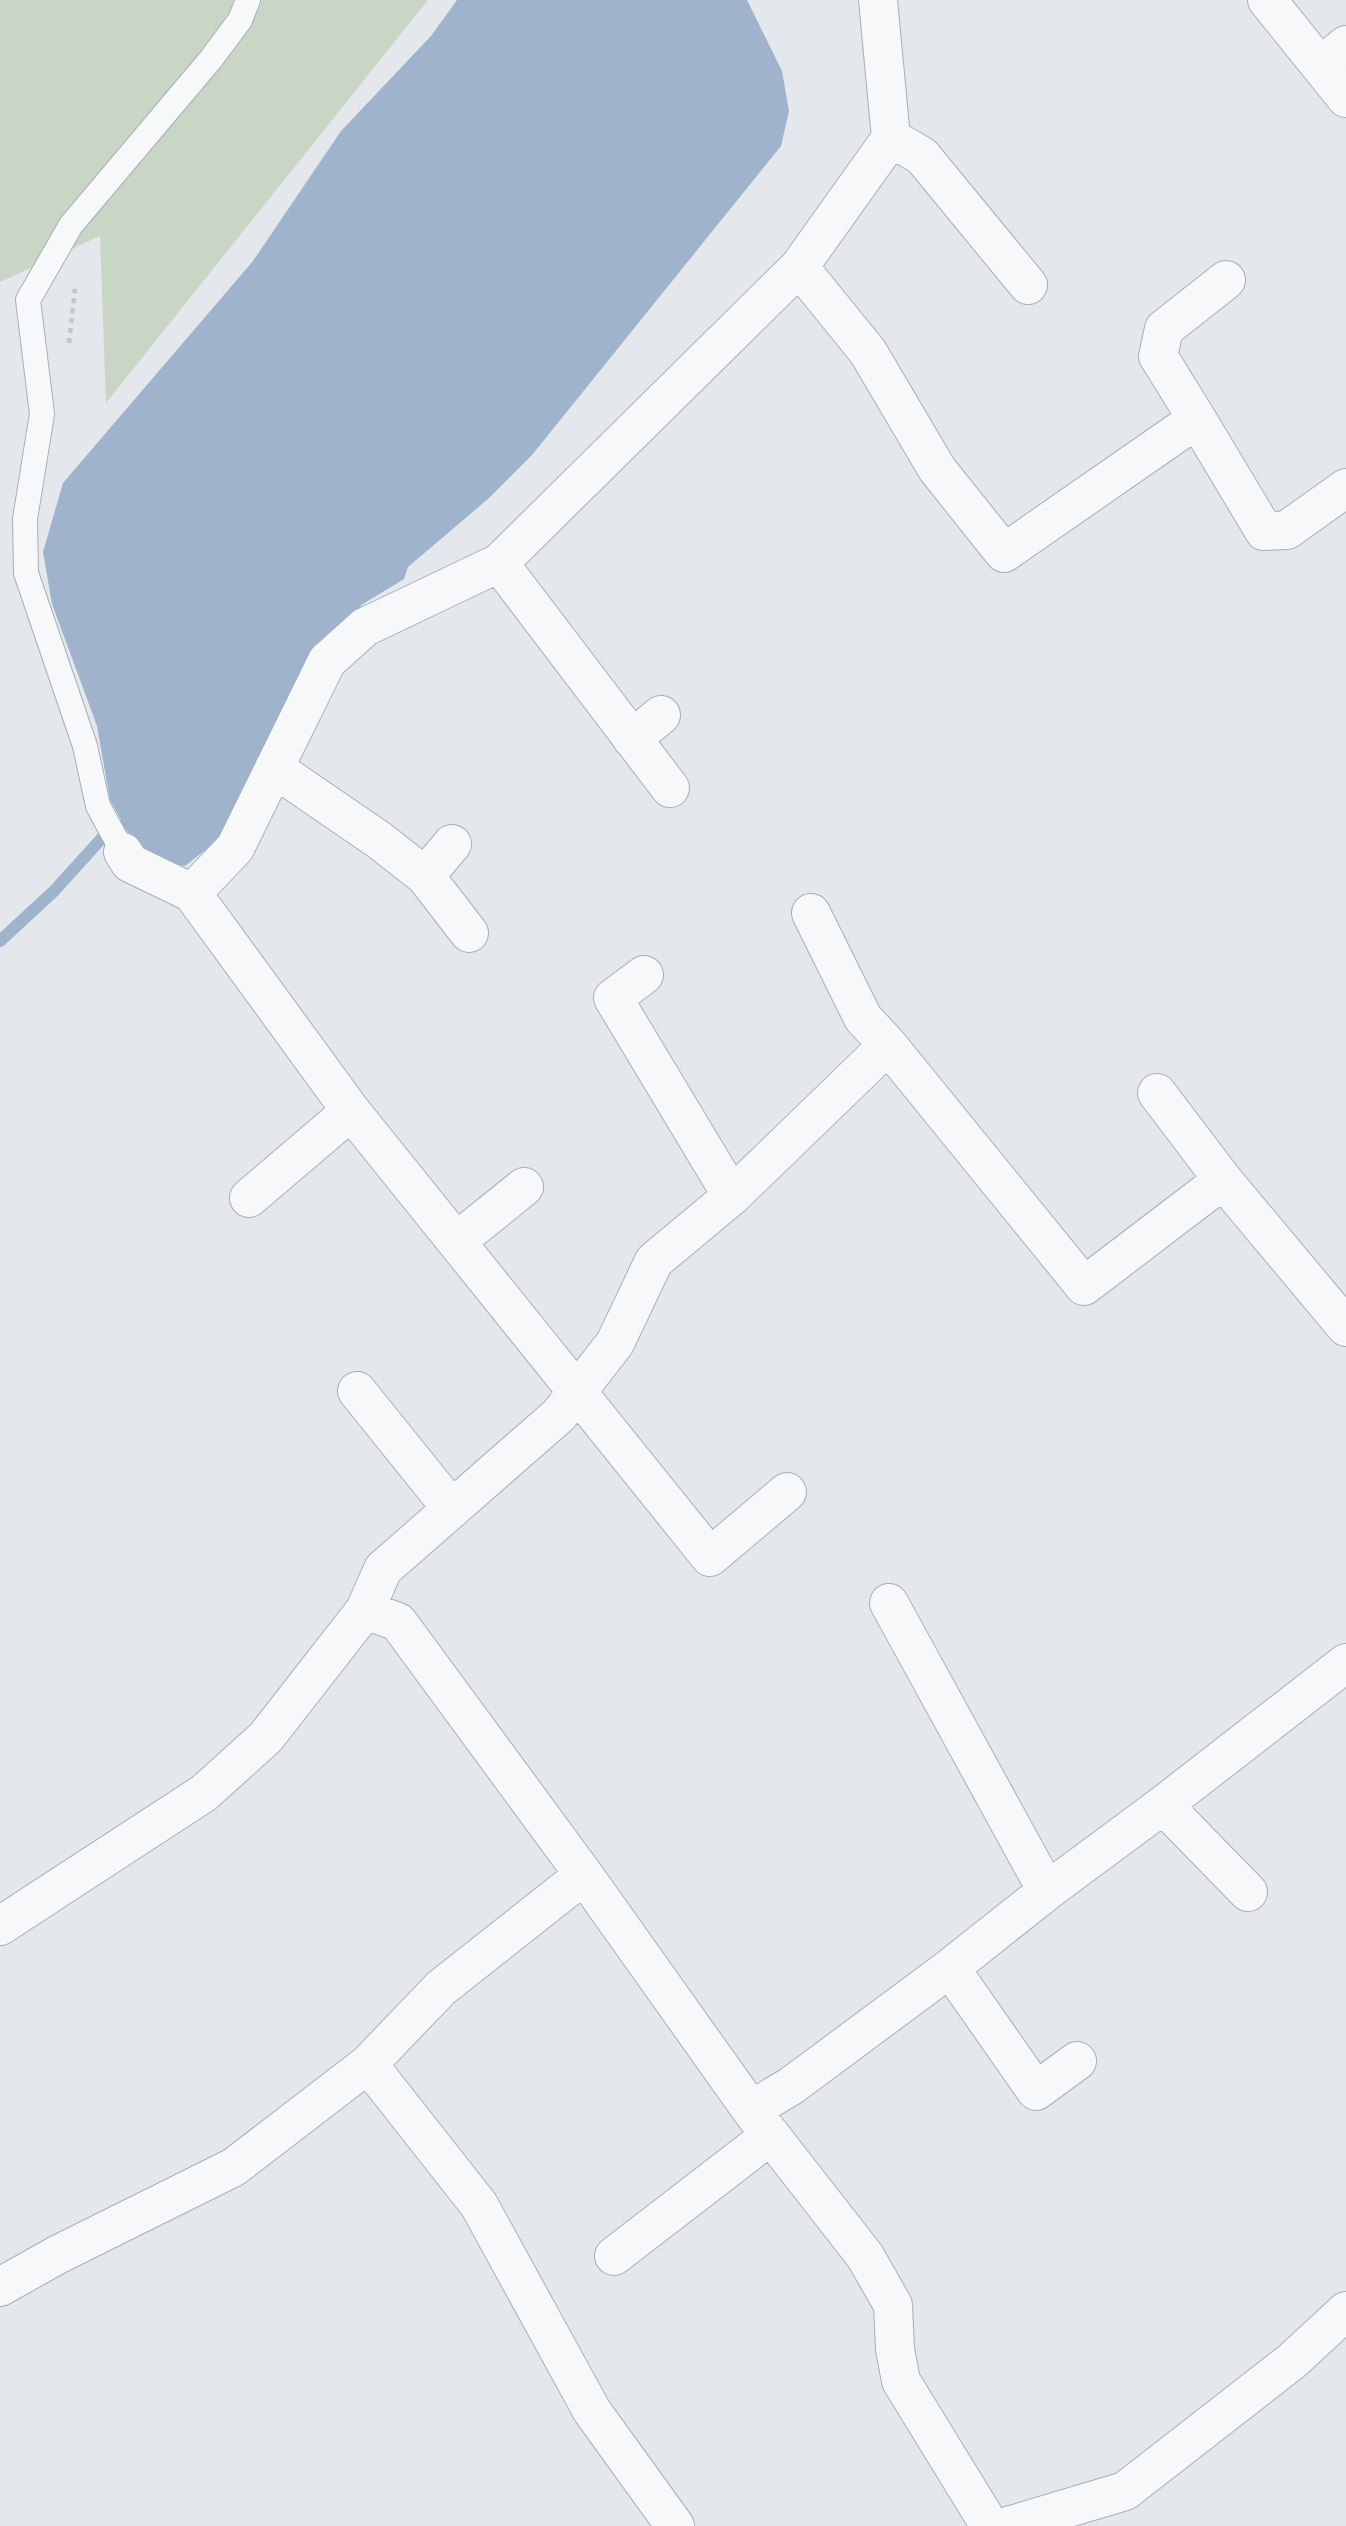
<svg xmlns="http://www.w3.org/2000/svg" width="1346" height="2526" viewBox="0 0 1346 2526" font-family="'DejaVu Sans',sans-serif">
<style>
.green{fill:#c9d6c5}
.water{fill:#9fb4cc}
.lines{fill:none;stroke-linecap:round;stroke-linejoin:round}
.stream{stroke:#9fb4cc;stroke-width:12}
.service-casing{stroke:#a9aeb7;stroke-width:26}
.minor-casing{stroke:#a9aeb7;stroke-width:40}
.path{stroke:#c2c5cb;stroke-width:4.5;stroke-dasharray:5 5;stroke-linecap:butt}
.service{stroke:#f7f8fa;stroke-width:24}
.minor{stroke:#f7f8fa;stroke-width:38}
</style>
<rect width="100%" height="100%" fill="#e4e7ec"/>
<path class="green" d="M0,0H428L106,403L100,236L0,282Z"/>
<path class="water" d="M457,0H747L782,71L789,111L781,146L532,455L489,498L408,567L404,579L363,604L324,641L222,837L185,866L149,860L136,847L110,800L97,726L52,604L43,552L63,483L253,261L341,131L431,36Z"/>
<g class="lines">
<path class="stream" d="M0,941L54,891L102,838L124,825"/>
<g class="service-casing">
<path id="service" d="M123,852L98,806L85,746L26,573L25,519L42,414L28,300L71,225L211,59L240,20L248,0"/>
</g>
<g class="minor-casing">
<path id="minor" d="M1267,0L1346,98
M1321,66L1346,45
M891,138L922,156L1028,285
M799,267L868,352L937,469L1004,553L1197,419L1264,531L1287,530L1346,488
M1197,419L1158,356L1164,329L1226,280
M499,563L670,788
M632,739L661,715
M274,768L379,840L425,876L469,933
M123,852L130,863L192,893L235,848L327,661L365,627L499,563L799,267L891,138L878,0
M425,876L452,844
M192,893L351,1111L710,1557L787,1492
M811,913L863,1018L888,1045
M644,975L613,998L732,1196
M1157,1093L1223,1180
M249,1198L351,1111
M457,1241L524,1187
M357,1391L452,1509
M889,1603L1047,1891
M365,1610L383,1569L559,1415L615,1343L654,1261L732,1196L888,1045L1084,1286L1223,1180L1346,1327
M1163,1805L1248,1892
M0,1926L204,1793L266,1737L365,1610L398,1622L584,1875L751,2110L791,2086L950,1968L1047,1891L1163,1805L1346,1663
M950,1968L1036,2091L1077,2061
M368,2064L479,2205L592,2411L675,2526
M751,2110L865,2256L893,2305L895,2349L901,2381L990,2526
M614,2256L771,2135
M0,2287L57,2255L234,2167L368,2064L441,1988L584,1875
M1008,2526L1125,2491L1292,2361L1346,2311"/>
</g>
<path class="path" d="M69,343L75,289"/>
<use href="#service" class="service"/>
<use href="#minor" class="minor"/>
</g>
</svg>
